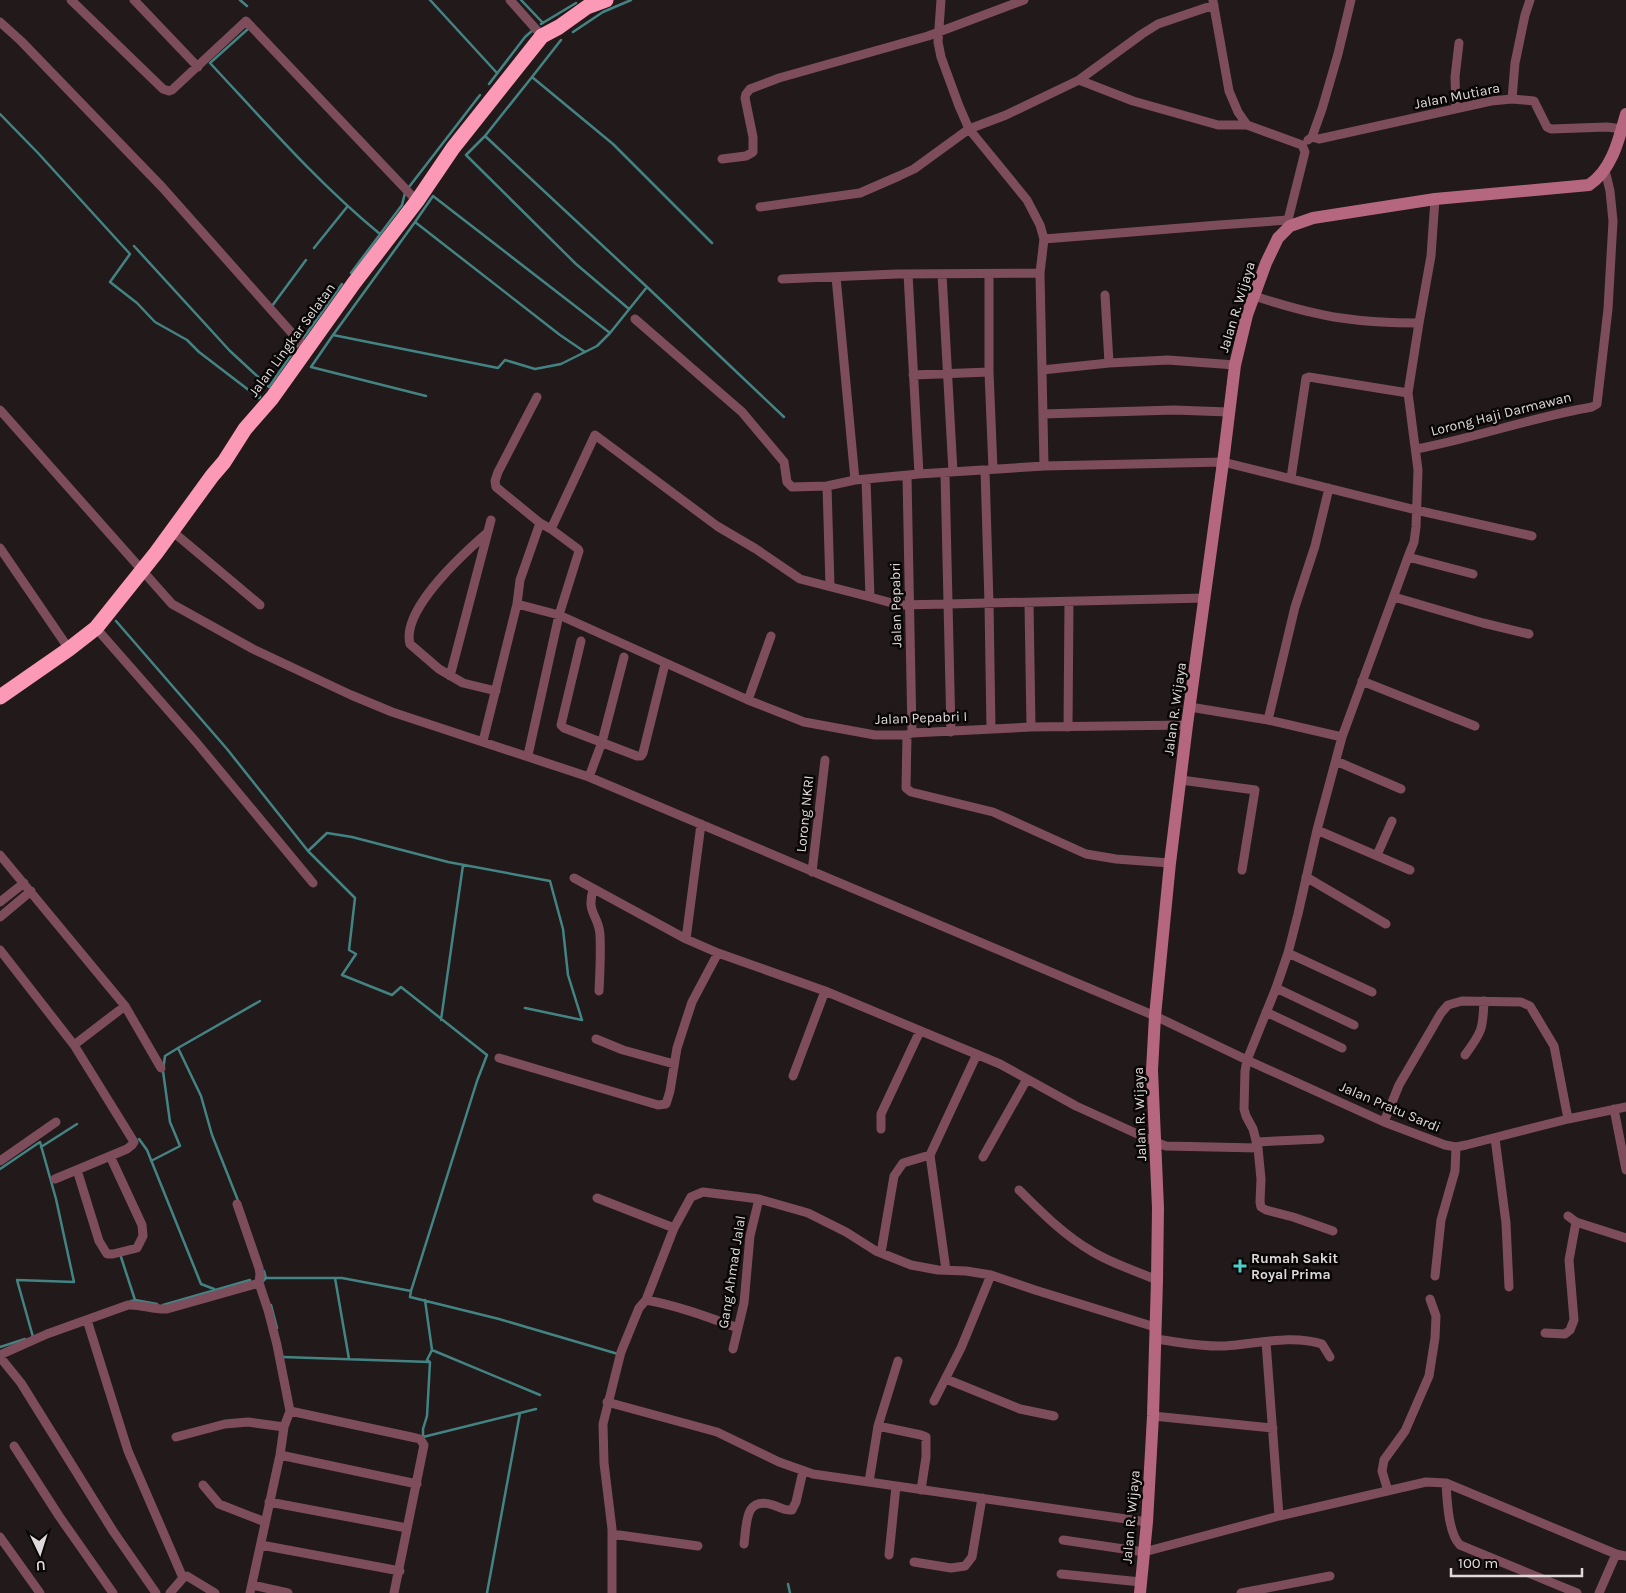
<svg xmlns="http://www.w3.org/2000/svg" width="1626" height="1593" viewBox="0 0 1626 1593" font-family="Karla,sans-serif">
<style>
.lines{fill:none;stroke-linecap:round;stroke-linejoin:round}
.stream{stroke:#438483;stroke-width:2.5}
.street{stroke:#7e4d5c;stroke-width:9}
.secondary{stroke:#b66780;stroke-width:12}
.highway{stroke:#fc99b7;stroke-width:15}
.poi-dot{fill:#53cdca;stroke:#090606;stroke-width:2}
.labels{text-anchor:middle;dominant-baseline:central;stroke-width:5;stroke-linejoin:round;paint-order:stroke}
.street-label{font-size:14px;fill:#e0d9db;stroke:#090606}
.poi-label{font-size:14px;font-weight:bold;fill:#e0d9db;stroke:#090606;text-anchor:start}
</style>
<rect width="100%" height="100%" fill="#22191b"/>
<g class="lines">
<path class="stream" d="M240,0L247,6
M430,0L497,73
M521,0L543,23
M541,24L576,3
M249,28L210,63C265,122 318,183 380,234
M573,32L603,12L631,0
M532,77L561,40
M489,84L525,37L533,30
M0,114L38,153L130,254L110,282L137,303L155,322L187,340L199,352L259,398L260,397
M485,136L466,155L576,264L629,309
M409,187L480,95
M415,222L433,196L610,333
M134,246L230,351L269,387L298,345
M314,248L347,207
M351,273L402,205L405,193
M647,287L784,417
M272,306L306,260
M333,335L311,367L426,396
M302,340L342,284
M585,352L560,335L415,222L333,335L498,368L505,360L535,369L561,364L597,346L610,333L647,287L485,136L532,77L613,144L712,243
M116,621L227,749L308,851
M441,1020L463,865
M139,1139L147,1150L201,1284L214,1289
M41,1147L77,1124
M151,1161L180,1146L170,1122L163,1071L165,1056L178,1048
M0,1169L40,1142L56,1199L74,1282L17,1280L33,1337
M239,1203L212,1135L201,1096L178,1048L260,1001
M121,1257L135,1300
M265,1278H342L411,1291L410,1297L499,1319L618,1354
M335,1278L349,1359
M262,1282L266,1278L264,1271
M411,1291L477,1081L487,1055L401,987L392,995L342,975L356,954L349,950L355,898L308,851L327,833L352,837L448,862L550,881L563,929L568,975L582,1020L525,1008
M131,1301L135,1300L157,1304
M163,1305L250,1280
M271,1305L277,1328
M0,1347L25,1339
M432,1350L540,1395
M283,1357L430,1362
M423,1437L536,1409
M423,1438V1429L427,1416L430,1362L427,1360L432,1350L425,1300
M788,1584L790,1593
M487,1593L520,1413"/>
<path class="street" d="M71,0L163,89L169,91L172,90L246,21L417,201
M134,0L198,67
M510,0L542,36
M941,0L938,42L941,57L959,106L969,129L1027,200L1040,225L1044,239L1040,273L1044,466
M1213,1L1229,91L1238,112L1247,125L1302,145L1305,152L1288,220L1290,226
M0,22L21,41L162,187L306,349
M1079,80L1133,101L1218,125H1247
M1512,99L1515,63L1525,15L1530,0
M1456,109L1455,77L1459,43
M1312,137L1319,139L1491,101L1512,99L1534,101L1547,127L1551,129L1607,127L1622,129
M1308,140L1312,137L1322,109L1338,54L1351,0
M722,159L746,156L753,152V137L745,98L746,94L750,89L779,78L928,36L1024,0
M760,207L860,193L899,176L914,169L969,129L1006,115L1079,80L1142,34L1158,24L1214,5
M1044,239L1219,225L1288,220
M908,274L919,474
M942,274L953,472
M989,274V372L993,469
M836,277L855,480
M782,279L897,274L1040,273
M1105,295L1109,363
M1254,296C1282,305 1312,314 1341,318C1367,322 1393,323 1419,323
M635,319L742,412L784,462L787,482L792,487L827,486L855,480L919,474L1044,466L1223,462L1416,510L1532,536
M1042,370L1109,363L1168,360L1235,365
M913,375L989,372
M0,410L172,604L253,649L351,695L392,712L589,777L1155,1016L1247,1060L1384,1122L1445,1145L1456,1147L1466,1145L1568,1119L1626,1107
M1043,414L1174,410L1228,412
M1416,449C1475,438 1533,417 1592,407L1597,404L1608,309L1613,221L1610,191L1605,170
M985,470L989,603L991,729
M945,473L951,732
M907,476L912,733
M1291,478L1306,378L1309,377L1408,393
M866,479L870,597
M827,486L830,586
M551,529L595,435L717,526L756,549L800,579L870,597L899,605L948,604L1205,598
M172,531L260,605
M487,533C464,553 401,610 410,644L439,669L463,683L496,691
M0,548L69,649
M1408,557L1473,574
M1394,597L1483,623L1529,634
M1029,603L1031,727
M517,604L559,615L748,700L804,722L875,735H907L912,733L1031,727L1187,725
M96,628L196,742L313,883
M581,641L561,725L564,728L637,756H641L643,753L664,668
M450,676L491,520
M1362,681L1475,726
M748,700L771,636
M1190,707L1268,720L1342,737
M1268,720L1295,607L1315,546L1329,488
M1068,727L1069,602
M907,735L906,788L911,792L993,812L1086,854L1116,859L1170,863
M483,741L517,604L520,580L540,523
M528,755L559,615L579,551L578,549L551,529L540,523L496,487L495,481L498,472L537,397
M1336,761L1401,789
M589,777L602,742L624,657
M1181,780L1255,790L1242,870
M1317,830L1410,870
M0,855L125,1006L161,1068
M1377,855L1392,821
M812,872L825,760
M1306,877L1386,924
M574,878L686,939L718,953L825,991L1000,1064L1076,1106L1155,1142L1166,1146L1258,1148
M593,890C586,914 599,915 600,935C601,954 600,972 599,991
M0,902L24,883
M0,917L31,891
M686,939L701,824
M0,950L74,1045L134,1142L132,1145L127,1149L55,1179
M1288,953L1372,992
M1276,988L1354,1025
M1266,1012L1342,1048
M596,1039L623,1050L674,1064
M74,1045L125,1006
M1465,1055C1482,1032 1483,1029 1484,1001
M499,1058L658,1105L666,1104L670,1091L677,1048L692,1002L718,953
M793,1076L825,991
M1614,1109L1626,1170
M1384,1122L1399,1085L1441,1013L1448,1005L1462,1001L1521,1002L1530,1006L1554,1046L1568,1119
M881,1129V1114L920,1031
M1495,1138L1506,1223L1509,1287
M1256,1142L1320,1139
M983,1157L1027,1079
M0,1161L56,1122
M77,1170L99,1241L107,1254H113L137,1248L143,1236L142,1225L110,1156
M1019,1190C1042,1213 1065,1236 1093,1252C1113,1264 1136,1271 1157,1280
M597,1198L674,1228
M1568,1216L1576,1222L1626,1238
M1333,1231L1293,1217L1266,1210L1261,1207L1260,1202L1261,1179L1258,1148L1253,1129L1246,1116L1244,1109L1245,1071L1247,1060L1276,988L1288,953L1298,914L1317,830L1342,737L1408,557L1414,542L1416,527L1418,470L1408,393L1419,323L1431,256L1435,199
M881,1253L894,1176L903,1163L930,1155
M946,1270L930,1155L977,1054
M1435,1276L1441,1220L1455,1171L1456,1147
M646,1300C679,1306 708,1317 738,1328
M87,1320L128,1451L183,1578
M1545,1333L1565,1334L1570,1330L1574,1320L1569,1260L1576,1222
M1155,1339C1179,1342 1201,1347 1225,1346C1257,1344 1291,1334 1322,1344L1330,1357
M1266,1342L1279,1516
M733,1349L744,1303L750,1236L759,1199
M0,1355L47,1334L128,1305C141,1304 154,1310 167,1309L259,1283L260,1274L259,1268L237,1204
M0,1357L21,1383L113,1531L156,1593
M946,1379L1020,1409L1054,1416
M934,1401L961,1348L991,1275
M607,1402L717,1432L779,1462L813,1474L1147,1522
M290,1411L416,1438L420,1439L424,1445L394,1593
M1153,1416L1273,1428
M878,1426L921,1435L926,1437V1457L921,1490
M176,1437L225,1424L248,1422L284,1427
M14,1446L59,1516L113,1593
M280,1455L417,1484
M869,1482L878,1426L898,1361
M1446,1483C1447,1499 1448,1533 1460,1545L1577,1593
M203,1485L219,1504L265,1522
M1388,1491L1382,1471L1384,1460L1405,1431L1429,1376L1435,1338L1436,1316L1430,1299
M269,1502L407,1528
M612,1534L698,1546
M0,1537L40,1593
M1063,1540L1144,1552L1279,1516L1426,1482L1446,1483L1616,1554L1626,1556
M744,1544C747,1524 744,1496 773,1505C779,1507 785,1511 792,1510L796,1502L803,1471
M261,1545L400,1571
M889,1555L896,1486
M914,1562L951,1568L965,1566L972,1557L982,1498
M1061,1574L1141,1582
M252,1585L288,1593
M170,1593L183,1578L187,1576L215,1593
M250,1593L280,1455L284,1427L290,1411L277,1345L268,1310L259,1283
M612,1593V1529L604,1463L603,1424L621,1352L639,1308L646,1300L674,1228L691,1197L703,1192L759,1199L808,1213L846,1232L876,1251L911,1265L938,1270L966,1271L991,1275L1035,1290L1155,1327
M1241,1593L1330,1576
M1599,1593L1616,1554"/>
<path class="secondary" d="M1140,1593L1147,1522L1153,1416L1157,1280L1158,1208L1152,1070L1155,1016L1170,863L1187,725L1224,455L1235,365L1247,315L1266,263L1278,238L1290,226L1313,218L1435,199L1589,185C1612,170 1619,139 1626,114"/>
<path class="highway" d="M0,697L69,649L96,628L156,553L212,476L224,462L245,429L272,398L354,283L417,201L453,148L542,36L559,27L587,7L606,0"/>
</g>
<path class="poi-dot" d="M1237.5 1258.5h5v5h5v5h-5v5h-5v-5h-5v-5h5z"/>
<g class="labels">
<g class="street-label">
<text transform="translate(1457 96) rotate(-11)">Jalan Mutiara</text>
<text transform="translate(1237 307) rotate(-73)">Jalan R. Wijaya</text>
<text transform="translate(292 340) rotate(-54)">Jalan Lingkar Selatan</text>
<text transform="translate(1501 414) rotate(-14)">Lorong Haji Darmawan</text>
<text transform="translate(896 605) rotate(-91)">Jalan Pepabri</text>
<text transform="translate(1175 709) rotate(-82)">Jalan R. Wijaya</text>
<text transform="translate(921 718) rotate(-2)">Jalan Pepabri I</text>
<text transform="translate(805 814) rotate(-84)">Lorong NKRI</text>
<text transform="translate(1390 1107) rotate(23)">Jalan Pratu Sardi</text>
<text transform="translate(1140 1114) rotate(-92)">Jalan R. Wijaya</text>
<text transform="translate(732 1272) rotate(-81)">Gang Ahmad Jalal</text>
<text transform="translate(1131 1517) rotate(-85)">Jalan R. Wijaya</text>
</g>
<g class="poi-label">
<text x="1251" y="1258">Rumah Sakit<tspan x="1251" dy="16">Royal Prima</tspan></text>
</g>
</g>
<g transform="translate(40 1553) rotate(176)" stroke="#090606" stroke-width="4" paint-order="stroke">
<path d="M0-4L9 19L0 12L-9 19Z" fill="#e0d9db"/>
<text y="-8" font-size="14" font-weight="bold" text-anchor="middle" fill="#e0d9db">U</text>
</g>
<path d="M1451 1568v8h131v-8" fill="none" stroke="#e0d9db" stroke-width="2.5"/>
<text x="1458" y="1568" font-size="15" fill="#e0d9db" stroke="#090606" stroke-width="4" paint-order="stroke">100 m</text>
</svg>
